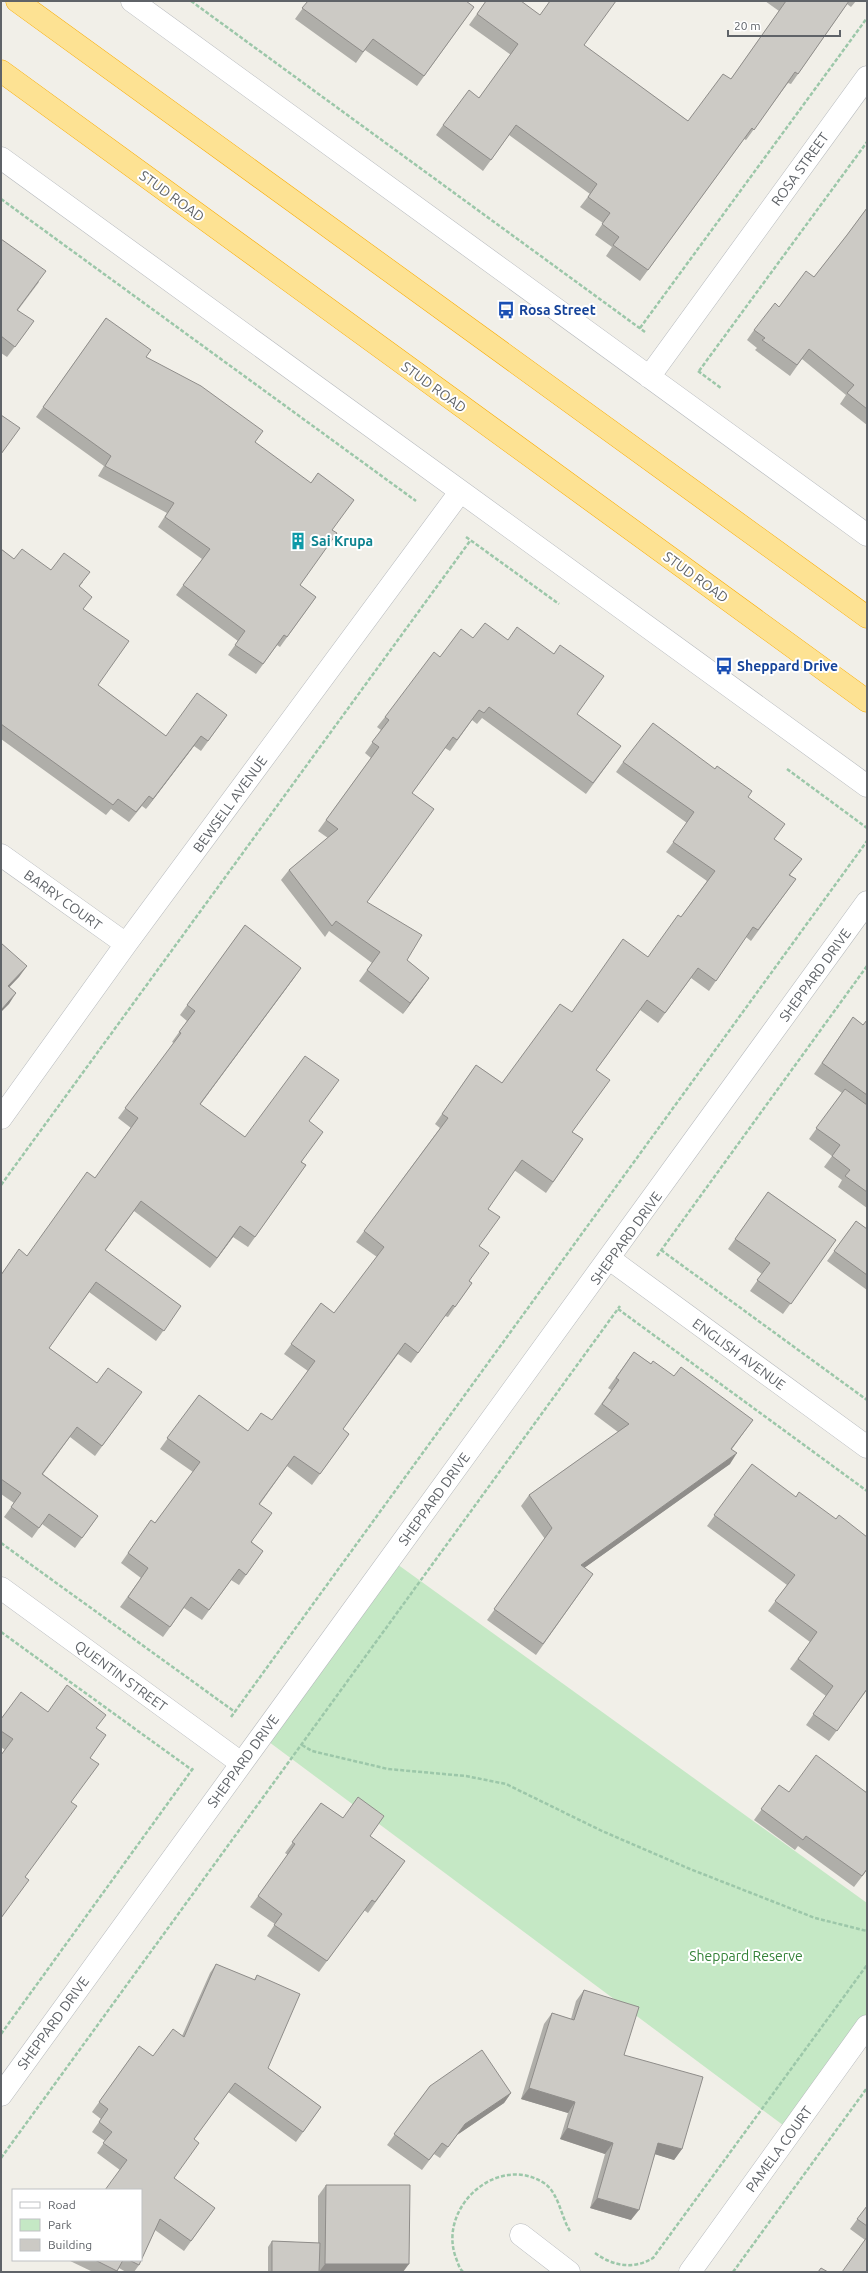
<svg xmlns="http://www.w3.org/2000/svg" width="868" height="2273" viewBox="0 0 868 2273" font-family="Ubuntu,sans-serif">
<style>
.green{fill:#c5e8c5}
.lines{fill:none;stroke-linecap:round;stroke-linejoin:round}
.minor-casing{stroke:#b5b8bc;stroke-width:23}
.highway-casing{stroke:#f9ab00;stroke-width:23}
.path{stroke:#9cc7a9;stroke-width:2.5;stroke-dasharray:4 2;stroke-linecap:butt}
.minor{stroke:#fff;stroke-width:22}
.highway{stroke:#fde293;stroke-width:22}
.wall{fill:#afaea9}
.shaded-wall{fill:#8f8d8a}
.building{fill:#cccac5;stroke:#8f8d8a}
.labels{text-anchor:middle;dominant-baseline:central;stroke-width:4;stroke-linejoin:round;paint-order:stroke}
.street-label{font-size:14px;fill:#5f6368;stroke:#fff}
.transit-label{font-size:14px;font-weight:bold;fill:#164399;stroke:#fff;text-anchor:start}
.culture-label{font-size:14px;font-weight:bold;fill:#0d838f;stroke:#fff;text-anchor:start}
.park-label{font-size:14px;fill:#348238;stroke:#fff}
</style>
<rect width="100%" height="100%" fill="#f1efe8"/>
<path class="green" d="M390,1559L867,1903V2026L791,2131L261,1736Z"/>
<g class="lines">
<g class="minor-casing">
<path id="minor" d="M132,1L867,535
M1,158L867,786
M649,377L867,77
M1,855L126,944
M1,1118L126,944L460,492
M611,1260L867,1447
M1,1588L241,1763
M1,2095C289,1697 581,1302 867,902
M521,2235L569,2272
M690,2272L867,2026"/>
</g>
<g class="highway-casing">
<path id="highway" d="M17,1L867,617
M1,71L867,701"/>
</g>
<path class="path" d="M191,1L645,332
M1,199L416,501
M640,328L867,18
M698,371L721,388
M699,371L867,142
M466,537L559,604
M787,769L867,828
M1,1185L470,541
M661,1250L867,1400
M657,1256L867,966
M618,1309L867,1491
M1,1543L235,1712
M1,1632L192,1770
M231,1717L867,841
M302,1745L312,1751L388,1769L466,1776L506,1784L602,1831L690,1869L815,1918L867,1931
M1,2034L194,1767
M1,2158L620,1306
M595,2253C613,2266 633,2270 653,2258L867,1965
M463,2272C459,2268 458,2263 456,2258C437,2208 497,2153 544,2183C559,2193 561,2217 570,2231
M733,2272L867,2088"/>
<use href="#minor" class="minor"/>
<use href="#highway" class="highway"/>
</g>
<path class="wall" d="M308,1L474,7L417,86L365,50L356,63L295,19Z
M486,1L584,46L688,121L731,79L779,11L765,1H856L851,7L847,4L791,84L788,83L746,140L744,139L640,281L606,256L612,247L595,235L603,223L580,207L590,194L509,135L483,171L436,135L443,125L479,98L511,55L469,25Z
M867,208V425L840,404L846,395L802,359L790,376L755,350L757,348L747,340L754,330L814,277L847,235Z
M1,239L39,282L18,310L26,332L7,357L1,353Z
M106,318L146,357L255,442L332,530L300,585L316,597L280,647L277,645L256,674L228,655L238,641L176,595L202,559L158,527L167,513L98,476L104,466L36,417Z
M1,549L14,559L51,570L83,582L79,587L98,685L166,736L227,715L201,751L194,746L146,809L142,806L129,822L111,809L106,815L1,739Z
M440,657L577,714L621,746L586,794L482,718L477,724L472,720L450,751L445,748L412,793L367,902L407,960L429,978L403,1014L359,981L372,963L329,931L325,937L281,880L289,870L328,838L318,831L371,758L365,753L381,730L377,727L385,717Z
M623,762L748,797L774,839L802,859L790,875L796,879L751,941L746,937L709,991L691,978L658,1023L640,1010L596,1070L572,1132L583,1139L546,1193L514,1170L488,1209L479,1246L469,1281L472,1283L448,1317L445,1316L411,1363L398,1354L343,1429L349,1434L312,1485L287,1466L260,1504L252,1542L263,1551L239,1585L231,1580L202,1620L184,1608L163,1637L120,1607L141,1578L121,1563L151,1520L155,1523L193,1472L160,1449L199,1395L248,1431L272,1420L308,1371L284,1354L321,1303L334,1313L377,1257L356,1242L440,1128L435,1124L476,1065L502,1083L572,1012L648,957L681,917L707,881L666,852L687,823L616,772Z
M245,925L294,978L200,1105L245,1137L309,1121L302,1162L306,1165L248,1247L233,1237L210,1268L134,1211L105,1251L181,1306L156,1341L89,1292L49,1348L97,1383L142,1392L95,1456L70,1437L43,1474L98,1516L75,1548L42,1524L32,1538L4,1517L14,1503L1,1494V1275L27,1256L95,1178L131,1128L118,1118L174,1043L172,1042L187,1021L180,1015Z
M853,1017L863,1025L867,1020V1102L866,1104L867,1105V1208L838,1187L842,1180L824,1167L832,1156L809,1139L842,1093L814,1074Z
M768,1192L836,1240L783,1314L750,1291L762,1274L728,1249Z
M856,1221L867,1229V1290L827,1261Z
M634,1352L651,1364L753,1420L732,1449L730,1464L584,1568L593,1574L536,1655L487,1620L545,1539L521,1506L529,1495L618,1432L594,1414L611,1390L608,1388Z
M752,1464L867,1690L829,1741L806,1725L826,1696L790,1669L810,1642L768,1611L787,1585L707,1526Z
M48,1712L97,1728L90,1758L71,1802L25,1877L22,1890L5,1750L1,1747V1719Z
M779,1785L867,1870L854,1887L798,1846L795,1850L754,1820Z
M321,1803L343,1818L370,1836L405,1861L368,1913L364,1910L319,1972L267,1936L275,1924L250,1907L288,1855L285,1853Z
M216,1964L254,1980L257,1975L268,2068L321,2107L296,2142L228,2092L194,2139L174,2178L215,2208L184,2251L155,2230L139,2265L134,2272H126L119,2268L116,2272H93L68,2260H141L120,2170L97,2153L105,2141L92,2132L101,2119L92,2112L139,2046L153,2056L182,2036L210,1973Z
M584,1990L682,2149L674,2160L655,2154L631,2220L590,2208L605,2154L560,2139L568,2113L521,2099L544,2024L552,2013L571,2019L576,2001Z
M430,2086L511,2093L504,2103L457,2135L440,2158L434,2154L422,2170L387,2145Z
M326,2185L403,2272H268V2247L272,2241L318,2243V2196Z
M867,2206V2272L865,2240L850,2229Z"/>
<path class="shaded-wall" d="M201,736L194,746L146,809L153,799Z
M27,966L19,977L1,996L8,986Z
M301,968L294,978L192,1115L200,1104Z
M429,978L422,988L403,1014L410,1003Z
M16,993L9,1004L1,1012V1010Z
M240,1226L233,1237L210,1268L217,1258Z
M737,1453L730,1464L573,1576L581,1565Z
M529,2088L575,2102L568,2113L521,2099Z
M511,2093L504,2103L457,2135L440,2158L465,2124Z
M567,2128L613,2143L605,2154L560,2139Z
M658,2143L682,2149L674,2160L651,2153Z
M597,2198L639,2210L631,2220L590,2208Z
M325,2264H409L403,2272H319Z"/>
<path class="building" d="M308,1H466L474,7L424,76L373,39L363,52L302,8Z
M486,1H521L540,15L550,1H616L584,45L688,121L723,74L731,79L786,1H849L798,74L795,72L754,130L752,128L648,270L613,245L619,237L602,224L610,213L588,197L597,184L516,125L491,160L443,125L469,90L479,98L518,44L477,14Z
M867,208V409L847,393L854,385L809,349L797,365L762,340L765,338L754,330L775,303L779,307L806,271L814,277L847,235Z
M1,239L46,271L17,310L34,321L15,347L1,336Z
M106,318L151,350L146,357L201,386L263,431L255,442L311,483L318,473L354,500L332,530L337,533L300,585L316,597L287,637L284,635L263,664L235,645L245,631L183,585L210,549L165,517L174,503L105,466L111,456L43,407Z
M1,415L20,428L1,454Z
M1,549L14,559L22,549L51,570L64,553L90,572L79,586L92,597L83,609L129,641L98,685L166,736L197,693L227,715L208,741L201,736L153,799L149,796L136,812L118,799L113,805L1,724Z
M485,623L508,640L517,627L554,654L560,645L604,676L577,714L621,746L593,783L489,707L484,713L479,710L457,740L453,737L412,793L434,809L367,902L422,935L407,960L429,978L410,1003L367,970L380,952L336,921L332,926L289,870L338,829L326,820L379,747L372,742L389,720L385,717L434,652L440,657L461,629L473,638Z
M653,723L715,769L717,766L752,791L748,797L785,824L774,839L802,859L789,875L796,879L758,930L753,927L716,981L698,968L665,1013L647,1000L596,1070L610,1080L572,1132L583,1139L553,1182L522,1160L488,1209L500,1217L479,1246L489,1253L469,1281L472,1283L455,1307L453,1305L418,1353L405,1343L343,1429L349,1434L320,1474L294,1456L259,1504L272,1513L251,1542L263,1551L246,1575L239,1569L209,1610L191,1597L170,1627L128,1597L148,1568L128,1553L151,1520L155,1523L200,1462L167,1438L199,1395L248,1431L261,1413L272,1420L315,1361L291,1344L321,1303L334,1313L384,1247L364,1231L448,1118L442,1114L476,1065L502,1083L560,1004L572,1012L623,939L648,957L678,915L681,917L715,871L673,842L694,812L623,762Z
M245,925L301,968L200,1104L245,1137L305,1056L339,1080L309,1121L323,1132L301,1162L306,1165L255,1237L240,1226L217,1258L141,1201L105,1250L181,1306L164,1331L96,1282L49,1348L97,1383L108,1368L142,1392L102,1446L77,1427L42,1474L98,1516L82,1538L49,1514L39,1528L11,1507L21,1493L1,1479V1280L2,1279L1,1278V1275L19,1249L27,1256L87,1172L95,1178L138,1118L125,1108L181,1033L179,1032L195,1011L187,1005Z
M1,943L27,966L8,986L16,993L1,1010Z
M853,1017L863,1025L867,1020V1095L822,1063Z
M845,1089L867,1105V1192L845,1176L850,1170L832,1156L840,1145L816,1128Z
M768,1192L836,1240L791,1304L757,1280L770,1263L735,1239Z
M856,1221L867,1229V1275L834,1251Z
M634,1352L651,1364L653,1361L674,1376L681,1367L753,1420L731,1449L737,1453L581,1565L593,1574L543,1644L494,1609L552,1528L529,1495L629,1424L602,1404L619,1380L616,1378Z
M752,1464L796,1497L799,1492L836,1519L839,1515L867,1537V1689L837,1731L813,1714L833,1686L798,1659L817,1632L775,1601L795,1575L714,1515Z
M67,1685L106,1715L96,1728L106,1735L90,1758L99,1764L71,1802L77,1806L25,1877L29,1880L1,1918V1755L13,1739L1,1731V1719L21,1692L48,1712Z
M816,1755L867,1793V1869L862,1876L806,1836L803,1840L761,1809L779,1785L789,1792Z
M358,1797L384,1816L370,1836L405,1861L375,1902L372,1900L327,1961L274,1925L282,1914L258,1896L295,1844L292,1842L321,1803L343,1818Z
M216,1964L255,1980L257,1975L300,1994L268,2068L321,2107L303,2132L235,2083L194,2139L199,2143L174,2178L215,2208L191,2241L160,2219L139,2265L129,2260H141V2190H105L127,2160L103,2143L112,2132L99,2122L108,2109L99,2102L139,2046L153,2056L173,2029L184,2037Z
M584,1990L639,2007L624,2055L703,2077L682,2149L658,2143L639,2210L597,2198L613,2143L567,2128L575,2102L529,2088L552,2013L574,2020Z
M482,2050L511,2093L465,2124L448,2147L442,2143L429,2160L394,2134L430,2086Z
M326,2185H410L409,2264H325Z
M867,2206V2226L857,2219Z
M867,2237V2272H842Z
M272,2241L320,2243L319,2272H272Z
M95,2260H123L117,2271Z
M821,2268L828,2272H818Z"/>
<defs>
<g id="bus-bare" transform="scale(1.38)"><path d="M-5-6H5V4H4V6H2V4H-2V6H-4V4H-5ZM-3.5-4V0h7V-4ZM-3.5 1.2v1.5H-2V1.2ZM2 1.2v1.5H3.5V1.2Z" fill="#1a4fb4" stroke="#fff" stroke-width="2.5" paint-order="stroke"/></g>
<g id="building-bare" transform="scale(1.38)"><path d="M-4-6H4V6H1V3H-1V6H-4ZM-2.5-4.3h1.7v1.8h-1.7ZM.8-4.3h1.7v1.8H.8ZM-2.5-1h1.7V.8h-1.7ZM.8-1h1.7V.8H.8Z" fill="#0f9aa8" stroke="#fff" stroke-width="2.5" paint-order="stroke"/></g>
</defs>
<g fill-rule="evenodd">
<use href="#bus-bare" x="506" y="310"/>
<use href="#building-bare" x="298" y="541"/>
<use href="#bus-bare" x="724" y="666"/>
</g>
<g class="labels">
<g class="street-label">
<text transform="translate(800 169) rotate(-54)">ROSA STREET</text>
<text transform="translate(172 196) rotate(36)">STUD ROAD</text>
<text transform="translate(434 387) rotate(36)">STUD ROAD</text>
<text transform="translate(696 577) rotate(36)">STUD ROAD</text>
<text transform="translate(230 804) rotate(-54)">BEWSELL AVENUE</text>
<text transform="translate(63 900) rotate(36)">BARRY COURT</text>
<text transform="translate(815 975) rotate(-54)">SHEPPARD DRIVE</text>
<text transform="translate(626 1238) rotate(-54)">SHEPPARD DRIVE</text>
<text transform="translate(739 1354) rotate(36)">ENGLISH AVENUE</text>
<text transform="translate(434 1499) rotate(-54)">SHEPPARD DRIVE</text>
<text transform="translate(121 1676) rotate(36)">QUENTIN STREET</text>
<text transform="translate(243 1761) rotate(-54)">SHEPPARD DRIVE</text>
<text transform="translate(53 2023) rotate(-54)">SHEPPARD DRIVE</text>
<text transform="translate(779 2149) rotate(-54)">PAMELA COURT</text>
</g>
<g class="transit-label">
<text x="519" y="310">Rosa Street</text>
<text x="737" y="666">Sheppard Drive</text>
</g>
<g class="culture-label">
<text x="311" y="541">Sai Krupa</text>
</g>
<g class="park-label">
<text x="746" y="1956">Sheppard Reserve</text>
</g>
</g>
<rect width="868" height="2273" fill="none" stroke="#5f6368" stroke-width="4"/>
<rect x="12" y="2189" width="130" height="72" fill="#ffffff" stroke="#bfc1c3"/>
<rect x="20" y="2202" width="20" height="6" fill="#ffffff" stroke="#bfc1c3"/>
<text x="48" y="2209" font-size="12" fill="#5f6368">Road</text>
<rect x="20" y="2219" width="20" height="12" fill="#c5e8c5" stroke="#bfc1c3"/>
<text x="48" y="2229" font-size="12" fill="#5f6368">Park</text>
<rect x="20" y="2239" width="20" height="12" fill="#cccac5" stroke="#bfc1c3"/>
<text x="48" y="2249" font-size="12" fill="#5f6368">Building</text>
<path d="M728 30v6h112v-6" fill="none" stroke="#5f6368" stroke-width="2"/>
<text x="734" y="30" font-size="12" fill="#5f6368" stroke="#ffffff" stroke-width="3" paint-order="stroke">20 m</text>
</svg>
